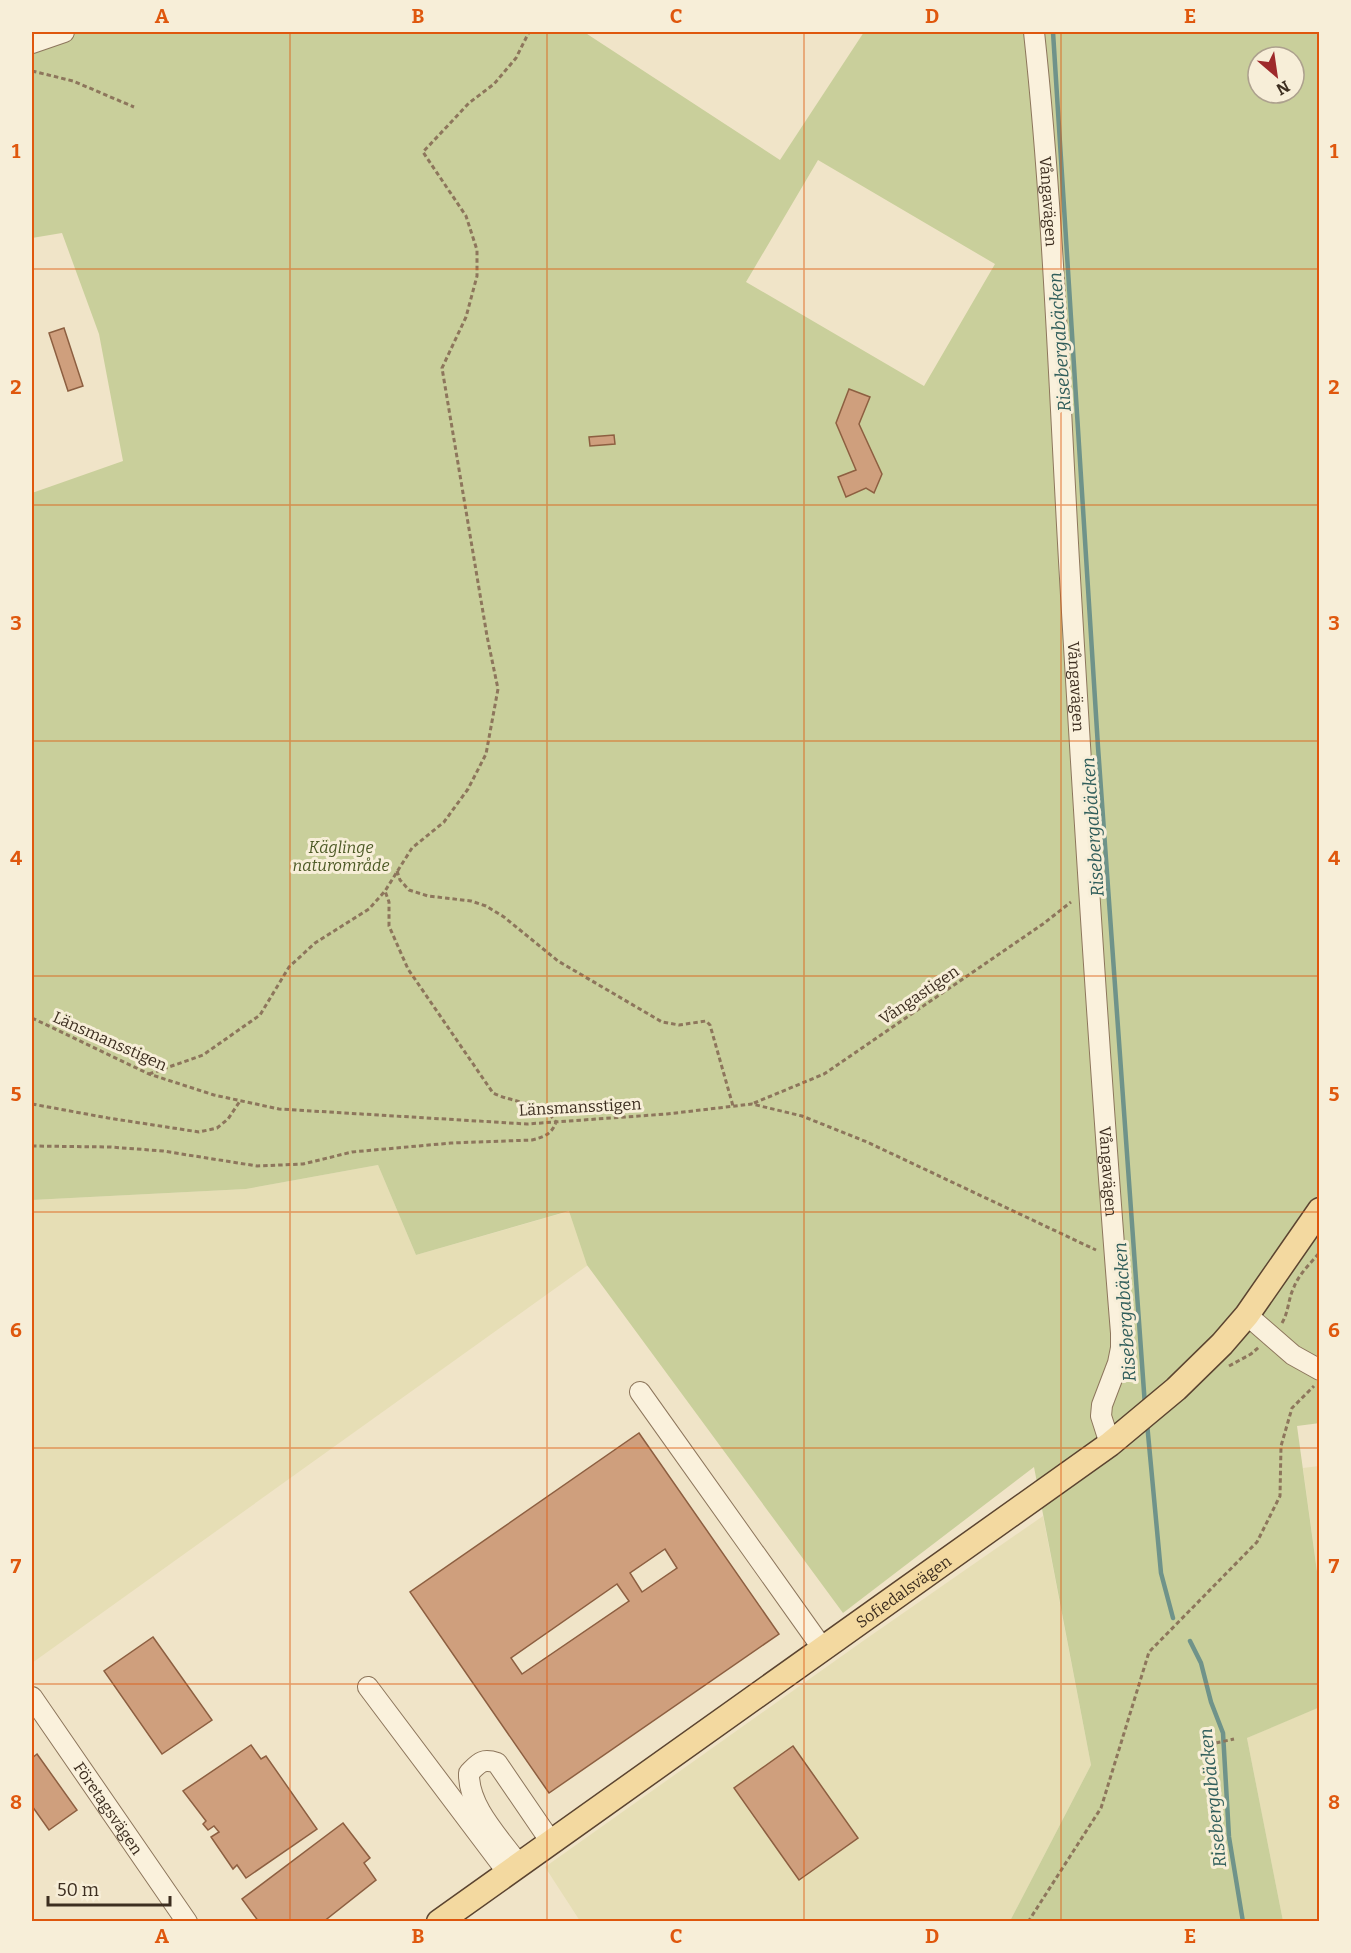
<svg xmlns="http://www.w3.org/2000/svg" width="1351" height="1953" viewBox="0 0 1351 1953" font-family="Bitter,serif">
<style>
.farmland{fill:#e6deb5}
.green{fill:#c9cf9b;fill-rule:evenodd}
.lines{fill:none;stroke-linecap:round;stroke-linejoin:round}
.stream{stroke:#6f938a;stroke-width:4.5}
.building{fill:#cf9f7d;stroke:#8d5f41;stroke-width:1.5;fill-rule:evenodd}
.minor-casing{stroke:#8d765c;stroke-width:22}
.major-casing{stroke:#5b4430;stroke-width:27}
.path{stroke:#8d765c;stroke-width:3;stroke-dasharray:4.5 3;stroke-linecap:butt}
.minor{stroke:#faf1dc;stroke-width:20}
.major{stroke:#f3d9a0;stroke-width:24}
.grid{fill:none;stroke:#df570d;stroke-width:1.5;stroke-opacity:0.55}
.labels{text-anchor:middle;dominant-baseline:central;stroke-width:6;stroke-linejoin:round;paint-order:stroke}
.street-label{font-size:16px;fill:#3d2e20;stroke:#f7eed8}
.park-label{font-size:16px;font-style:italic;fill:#4d5a26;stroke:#f7eed8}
.water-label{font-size:18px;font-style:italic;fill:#2f5d5a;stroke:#f7eed8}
.neatline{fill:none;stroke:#df570d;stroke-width:2}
.grid-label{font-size:20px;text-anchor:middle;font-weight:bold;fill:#df570d}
</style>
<rect width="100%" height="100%" fill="#f0e4c8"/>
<path class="farmland" d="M378,1165L416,1255L570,1211L588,1265L32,1663V1200L246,1189Z
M1319,1466V1586L1303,1468Z
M1043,1516L1091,1765L1010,1921H580L545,1867L863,1641Z
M1319,1707V1921H1283L1247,1738Z"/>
<path class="green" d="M32,32H584L780,160L864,32H1319L1320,1423L1297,1426L1319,1586L1320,1707L1247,1738L1283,1921H1010L1091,1765L1034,1467L843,1613L587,1265L569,1211L416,1255L378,1165L246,1189L32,1200V493L123,461L99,334L62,233L32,238ZM1258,57H1294V93H1258ZM818,160L995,264L924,386L746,282Z"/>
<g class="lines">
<path class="stream" d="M1053,32L1098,747L1145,1406
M1147,1423L1161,1573L1173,1618
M1190,1641L1201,1663L1211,1702L1223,1733L1229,1837L1243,1922"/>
</g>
<path class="building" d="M64,328L83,386L68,391L49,333Z
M849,389L870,397L859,424L882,474L874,493L866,488L846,497L838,477L856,470L836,423Z
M614,435L615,444L590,446L589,437Z
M639,1433L779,1634L549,1793L410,1592ZM665,1549L677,1568L642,1592L630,1573ZM617,1584L629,1601L522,1674L511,1658Z
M153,1637L212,1720L162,1754L104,1671Z
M251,1745L261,1759L266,1756L317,1829L246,1878L237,1865L233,1869L211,1837L219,1832L214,1826L208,1830L203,1824L206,1821L183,1791Z
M793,1746L858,1838L799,1880L734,1788Z
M37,1754L77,1810L49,1830L32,1806V1758Z
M343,1823L370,1858L364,1863L376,1880L323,1922H259L242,1899Z"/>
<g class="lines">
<g class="minor-casing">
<g id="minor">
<path id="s1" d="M1034,32C1053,207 1059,385 1069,561C1084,819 1100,1076 1121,1333V1348L1118,1363L1102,1405L1101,1416L1110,1444"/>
<path d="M32,43L64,32"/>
<path d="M1247,1315L1293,1355L1320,1370"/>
<path d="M640,1392L823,1649"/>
<path d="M368,1687L508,1873"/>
<path id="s2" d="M32,1697L187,1922"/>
<path d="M519,1865C500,1838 468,1807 469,1773C479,1763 482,1758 497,1763L551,1842"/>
</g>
</g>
<g class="major-casing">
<g id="major">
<path id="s3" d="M439,1922L1110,1444L1176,1389L1222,1344L1247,1315L1320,1210"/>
</g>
</g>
<path class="path" d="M32,71L73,81L134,107
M397,871L400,880L409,890L428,896L471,901L486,906L504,917L558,961L662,1022L679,1025L706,1021L710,1025L733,1106
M32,1018L149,1074L214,1095L279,1109L527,1124L667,1114L752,1104L802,1116L867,1142L1096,1250
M149,1074L203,1055L260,1015L289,967L315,943L369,909L385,891L412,848L444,822L468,789L486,754L498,689L487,636L442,368L466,317L477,276V250L466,216L423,152L469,103L494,84L516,58L529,32
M754,1103L824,1074L1043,924L1071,902
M32,1104L108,1118L199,1132L217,1128L228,1119L240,1101
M32,1146L110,1147L163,1151L257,1166L303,1164L352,1152L451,1143L532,1140C544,1137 552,1134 556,1122C542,1102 513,1103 493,1093L408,969L389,926V902L385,891
M1282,1323C1289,1311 1288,1299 1294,1287C1299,1274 1311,1263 1320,1252
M1229,1366L1251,1354L1259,1347
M1216,1743L1234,1739
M1028,1922L1101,1808L1149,1652L1257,1542L1280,1496L1281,1446L1292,1408L1314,1386"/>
<use href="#minor" class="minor"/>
<use href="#major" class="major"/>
</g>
<path class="grid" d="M290,32V1922M547,32V1922M804,32V1922M1061,32V1922M32,269H1320M32,505H1320M32,741H1320M32,976H1320M32,1212H1320M32,1448H1320M32,1684H1320"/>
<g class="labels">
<g class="street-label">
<text stroke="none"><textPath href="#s1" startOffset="170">Vångavägen</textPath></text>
<text stroke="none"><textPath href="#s1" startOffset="656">Vångavägen</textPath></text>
<text transform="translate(919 995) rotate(-34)">Vångastigen</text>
<text transform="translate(110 1041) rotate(24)">Länsmansstigen</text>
<text transform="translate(580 1107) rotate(-3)">Länsmansstigen</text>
<text stroke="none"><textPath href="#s1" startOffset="1142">Vångavägen</textPath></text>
<text stroke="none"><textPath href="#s3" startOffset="570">Sofiedalsvägen</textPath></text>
<text stroke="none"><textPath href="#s2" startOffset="135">Företagsvägen</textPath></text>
</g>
<g class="park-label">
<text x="341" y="847">Käglinge<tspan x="341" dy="18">naturområde</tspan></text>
</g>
<g class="water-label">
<text transform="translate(1060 342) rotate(-94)">Risebergabäcken</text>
<text transform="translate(1093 827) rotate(-94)">Risebergabäcken</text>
<text transform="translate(1125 1312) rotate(-94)">Risebergabäcken</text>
<text transform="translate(1213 1798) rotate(-96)">Risebergabäcken</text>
</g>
</g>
<rect width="1351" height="1953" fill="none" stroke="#f7eed8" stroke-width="66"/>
<g transform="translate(1276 75) rotate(151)"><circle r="28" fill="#f7eed8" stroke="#ada18e" stroke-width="1.5"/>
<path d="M0-4.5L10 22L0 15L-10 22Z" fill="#9e2a2b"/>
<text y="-9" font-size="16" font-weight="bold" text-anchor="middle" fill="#3d2e20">N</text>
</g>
<path d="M48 1896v9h122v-9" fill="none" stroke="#3d2e20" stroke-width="3"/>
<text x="57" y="1896" font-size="18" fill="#3d2e20" stroke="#f7eed8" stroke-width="4.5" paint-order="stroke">50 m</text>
<rect x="33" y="33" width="1285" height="1887" class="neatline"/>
<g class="grid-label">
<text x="162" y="23">A</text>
<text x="418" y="23">B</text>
<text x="676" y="23">C</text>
<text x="932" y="23">D</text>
<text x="1190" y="23">E</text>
<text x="16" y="158">1</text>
<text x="1334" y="158">1</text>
<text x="16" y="394">2</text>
<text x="1334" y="394">2</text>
<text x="16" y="630">3</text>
<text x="1334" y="630">3</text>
<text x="16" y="865">4</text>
<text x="1334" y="865">4</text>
<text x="16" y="1101">5</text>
<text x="1334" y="1101">5</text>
<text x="16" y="1337">6</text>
<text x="1334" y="1337">6</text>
<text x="16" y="1573">7</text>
<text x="1334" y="1573">7</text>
<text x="16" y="1809">8</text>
<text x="1334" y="1809">8</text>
<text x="162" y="1943">A</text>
<text x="418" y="1943">B</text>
<text x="676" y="1943">C</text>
<text x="932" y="1943">D</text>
<text x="1190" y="1943">E</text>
</g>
</svg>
